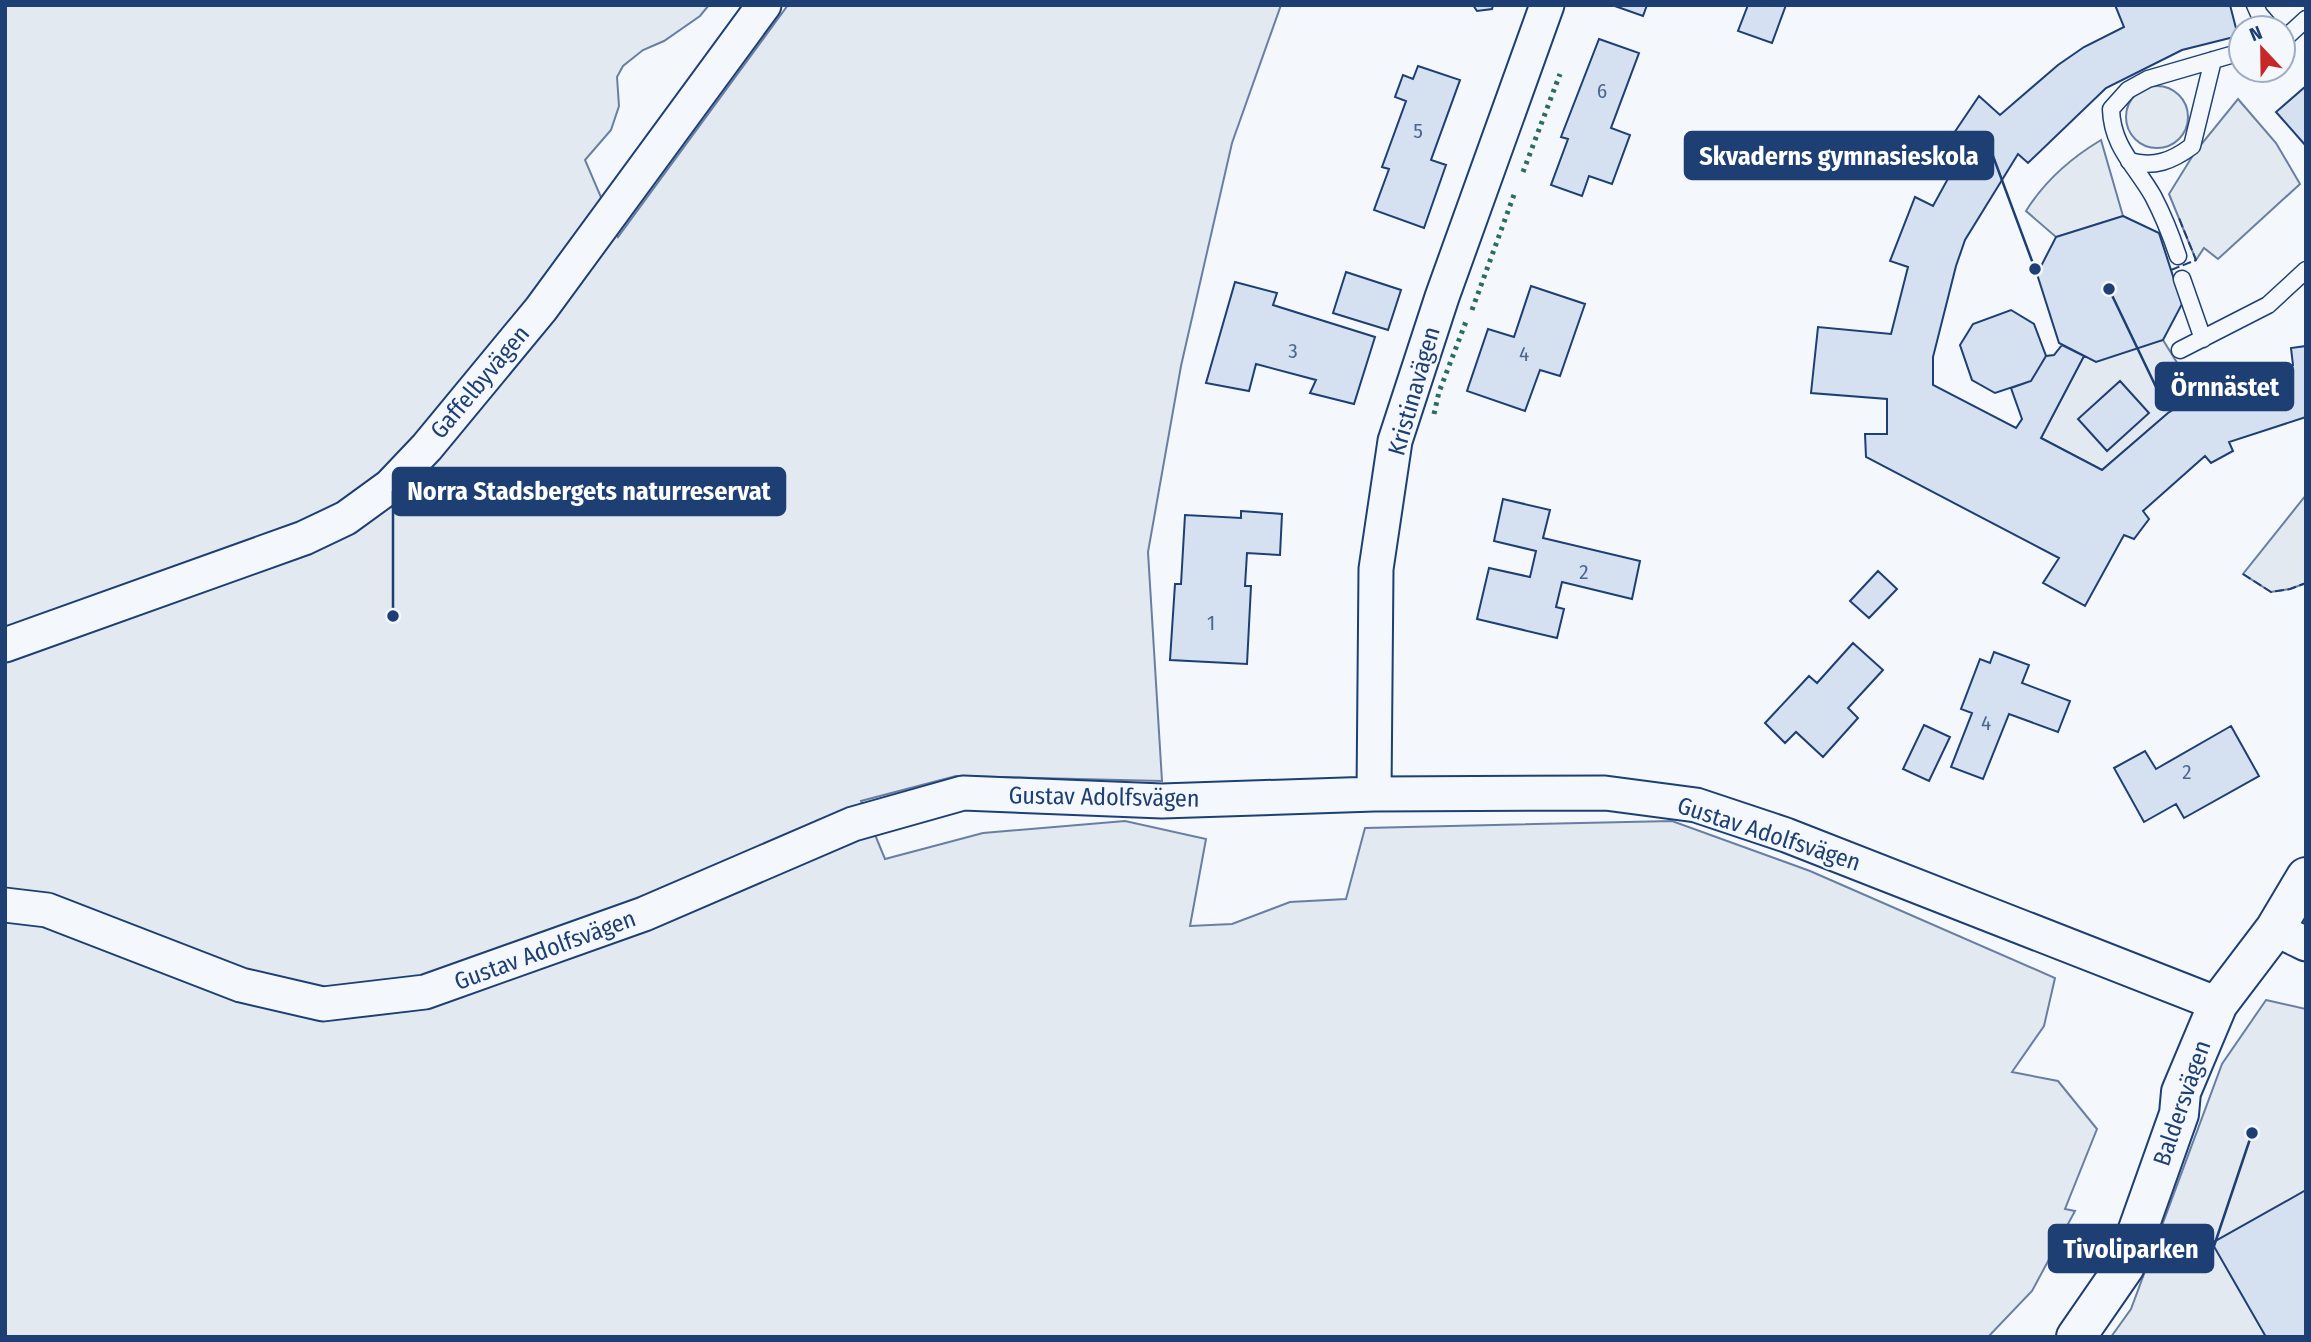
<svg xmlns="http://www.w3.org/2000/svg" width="2311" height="1342" viewBox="0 0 2311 1342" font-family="'Fira Sans Condensed',sans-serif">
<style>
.green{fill:#e3e9f0;stroke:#687fa3;stroke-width:2}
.building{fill:#d5e0f0;stroke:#1d3f73;stroke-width:2}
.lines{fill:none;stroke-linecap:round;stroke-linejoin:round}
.service-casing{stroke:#1d3f73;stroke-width:19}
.minor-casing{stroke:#1d3f73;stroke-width:37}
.tertiary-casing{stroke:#1d3f73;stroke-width:42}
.service{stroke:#f4f7fb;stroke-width:16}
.minor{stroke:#f4f7fb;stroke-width:33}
.tertiary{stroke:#f4f7fb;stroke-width:38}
.hedge{stroke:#2c6c60;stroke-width:5;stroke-dasharray:3.5 5;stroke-linecap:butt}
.fence{stroke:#1d3f73;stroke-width:2;stroke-dasharray:9 3.5;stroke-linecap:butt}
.labels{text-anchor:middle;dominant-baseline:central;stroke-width:5;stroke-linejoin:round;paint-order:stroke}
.number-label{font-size:21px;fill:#4b6792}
.street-label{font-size:24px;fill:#1d3f73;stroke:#f4f7fb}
.leader{fill:none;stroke:#1d3f73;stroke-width:2.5}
.callout-dot{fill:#1d3f73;stroke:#f4f7fb;stroke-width:2.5}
.callout{fill:#1d3f73;stroke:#1d3f73;stroke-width:2.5}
.callout-label{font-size:26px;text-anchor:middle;font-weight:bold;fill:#fff}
</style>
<rect width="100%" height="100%" fill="#f4f7fb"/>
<path class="green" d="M5,5H709L700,16L664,41L643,50L623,66L617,77L619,106L611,130L585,160L618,237L788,5H1281L1232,143L1181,366L1148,552L1162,781L956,776L861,801L885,859L983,833L1125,821L1206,839L1190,926L1232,924L1290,902L1346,899L1365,828L1672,821L1810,871L2055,978L2044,1026L2012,1072L2058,1081L2097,1129L2065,1209L2075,1211L2032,1291L1988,1337H5Z
M2126 117a31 31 0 1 1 62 0a31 31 0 1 1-62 0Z
M2238,99L2276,143L2300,184L2218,259L2204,248L2196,260L2169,194L2195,152Z
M2101,140L2123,216L2056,237L2026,211C2044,182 2071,158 2101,140Z
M2163,340L2197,395L2168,413L2102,470L2041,438L2084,356Z
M2306,495V583L2290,589L2271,592L2243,574Z
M2266,1000L2306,1009V1337H2111L2131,1309L2222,1064Z"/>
<path class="building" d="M1473,5H1493L1492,9L1477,11Z
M1612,5H1647L1643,16Z
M1748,5H1786L1772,43L1738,31Z
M2115,5H2230L2238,36L2182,50L2106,88L2028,163L2018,154L1965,240L1956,266L1933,357V385L2016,428L2022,419L2011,388L2031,381L2046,356L2054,355L2062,345L2084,356L2041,438L2102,470L2168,413L2210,387L2214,394L2293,365L2291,348L2306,346V417L2229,442L2233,451L2211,463L2205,456L2143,511L2149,519L2134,539L2124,535L2085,606L2043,583L2059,558L1866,457L1865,434H1887V399L1811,393L1818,327L1891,334L1908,267L1890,261L1915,197L1933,206L1967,144L1954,133L1979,96L2000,115L2058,65L2084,47L2124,27Z
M1599,39L1639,53L1611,128L1630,135L1612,184L1589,176L1582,196L1551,185L1568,139L1561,137Z
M1418,66L1460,80L1431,160L1446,165L1424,228L1374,210L1389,169L1382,167L1406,101L1395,97L1403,75L1413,79Z
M2306,86V146L2276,112Z
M2123,216L2159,233L2182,304L2163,340L2096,362L2059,343L2037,274L2056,237Z
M1346,272L1401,290L1388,330L1333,313Z
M1235,282L1277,293L1273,305L1375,337L1354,404L1310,393L1316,380L1256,364L1249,391L1206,383Z
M1531,286L1585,304L1560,376L1540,370L1525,411L1467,391L1488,329L1514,337Z
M2011,310L2034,324L2046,356L2031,381L1995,393L1972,380L1960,345L1973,324Z
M2120,381L2149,413L2107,451L2078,419Z
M1503,499L1550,510L1543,538L1640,561L1632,599L1562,582L1556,607L1564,609L1557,638L1477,619L1489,568L1530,577L1536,551L1494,541Z
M1241,511L1282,514L1280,555L1247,553L1245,586H1251L1247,664L1170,660L1175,584H1181L1185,515L1241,518Z
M1878,571L1897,589L1869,618L1850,601Z
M1853,643L1883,670L1848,708L1858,718L1823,757L1796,732L1785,743L1765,723L1809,676L1817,683Z
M1994,652L2029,665L2022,683L2070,701L2058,732L2009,714L1983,779L1951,767L1972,713L1961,709L1980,659L1990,663Z
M1924,725L1950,737L1929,781L1903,769Z
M2231,726L2259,776L2184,818L2176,804L2144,822L2114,768L2145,751L2156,769Z
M2306,1190V1337H2266L2212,1243Z"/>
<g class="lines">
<g class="service-casing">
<path id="service" d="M2255,5L2259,14L2271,28
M2283,40L2306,19
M2129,161C2154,168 2172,161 2192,146L2213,60
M2178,256C2171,235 2163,215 2153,196C2136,166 2112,147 2111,109L2128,90L2148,79L2241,52
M2182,279L2203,339
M2180,350L2268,305L2306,270"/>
</g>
<g class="minor-casing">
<path id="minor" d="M5,645L304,538L346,518L390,486L427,447L541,309L764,5
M1374,794L1376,569L1395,441L1442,297L1547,5
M5,905L47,910L241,985L323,1004L425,992L644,914L853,824L963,793L1162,801L1374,794L1605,793L1696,805L1786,835L2218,1004
M2275,929L2306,944"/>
</g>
<g class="tertiary-casing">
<path id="tertiary" d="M2076,1337L2125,1266L2179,1114L2181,1092L2218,1004L2275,929L2306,877"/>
</g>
<use href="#service" class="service"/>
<use href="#minor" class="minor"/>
<use href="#tertiary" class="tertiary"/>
<path class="hedge" d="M1523,172L1560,74
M1472,310L1515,192
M1434,414L1439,392L1467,319"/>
<path class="fence" d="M2171,270L2196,260L2179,218
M2243,574L2271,592L2290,589L2306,583"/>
</g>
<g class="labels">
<g class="number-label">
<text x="1602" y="91">6</text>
<text x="1418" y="131">5</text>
<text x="1293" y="351">3</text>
<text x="1524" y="354">4</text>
<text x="1584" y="572">2</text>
<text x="1211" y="623">1</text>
<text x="1986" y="723">4</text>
<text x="2187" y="772">2</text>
</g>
<g class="street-label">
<text transform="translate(480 382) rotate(-50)">Gaffelbyvägen</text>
<text transform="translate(1414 391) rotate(-74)">Kristinavägen</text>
<text transform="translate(1104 797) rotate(1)">Gustav Adolfsvägen</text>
<text transform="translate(1769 834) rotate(18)">Gustav Adolfsvägen</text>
<text transform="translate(545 950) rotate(-20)">Gustav Adolfsvägen</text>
<text transform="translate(2182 1103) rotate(-71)">Baldersvägen</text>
</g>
</g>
<path class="leader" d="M2035 269L1993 156M2109 289L2156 387M393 616L393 491M2252 1133L2213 1249"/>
<g class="callout-dot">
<circle cx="2035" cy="269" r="7"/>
<circle cx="2109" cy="289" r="7"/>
<circle cx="393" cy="616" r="7"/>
<circle cx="2252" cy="1133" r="7"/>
</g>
<g class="callout">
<rect x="1685" y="132" width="308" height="47" rx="7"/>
<rect x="2156" y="363" width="137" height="47" rx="7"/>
<rect x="393" y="468" width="392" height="47" rx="7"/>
<rect x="2049" y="1225" width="164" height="47" rx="7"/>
</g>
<g class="callout-label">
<text x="1839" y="165">Skvaderns gymnasieskola</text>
<text x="2225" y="396">Örnnästet</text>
<text x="589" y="500">Norra Stadsbergets naturreservat</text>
<text x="2131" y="1258">Tivoliparken</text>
</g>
<rect width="2311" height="1342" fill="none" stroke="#1d3f73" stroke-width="14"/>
<g transform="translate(2262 49) rotate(338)"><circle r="33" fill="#f4f7fb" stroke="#9eadc5" stroke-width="2"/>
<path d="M0-5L12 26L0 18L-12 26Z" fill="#c62828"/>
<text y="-10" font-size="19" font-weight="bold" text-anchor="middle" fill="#1d3f73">N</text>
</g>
</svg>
